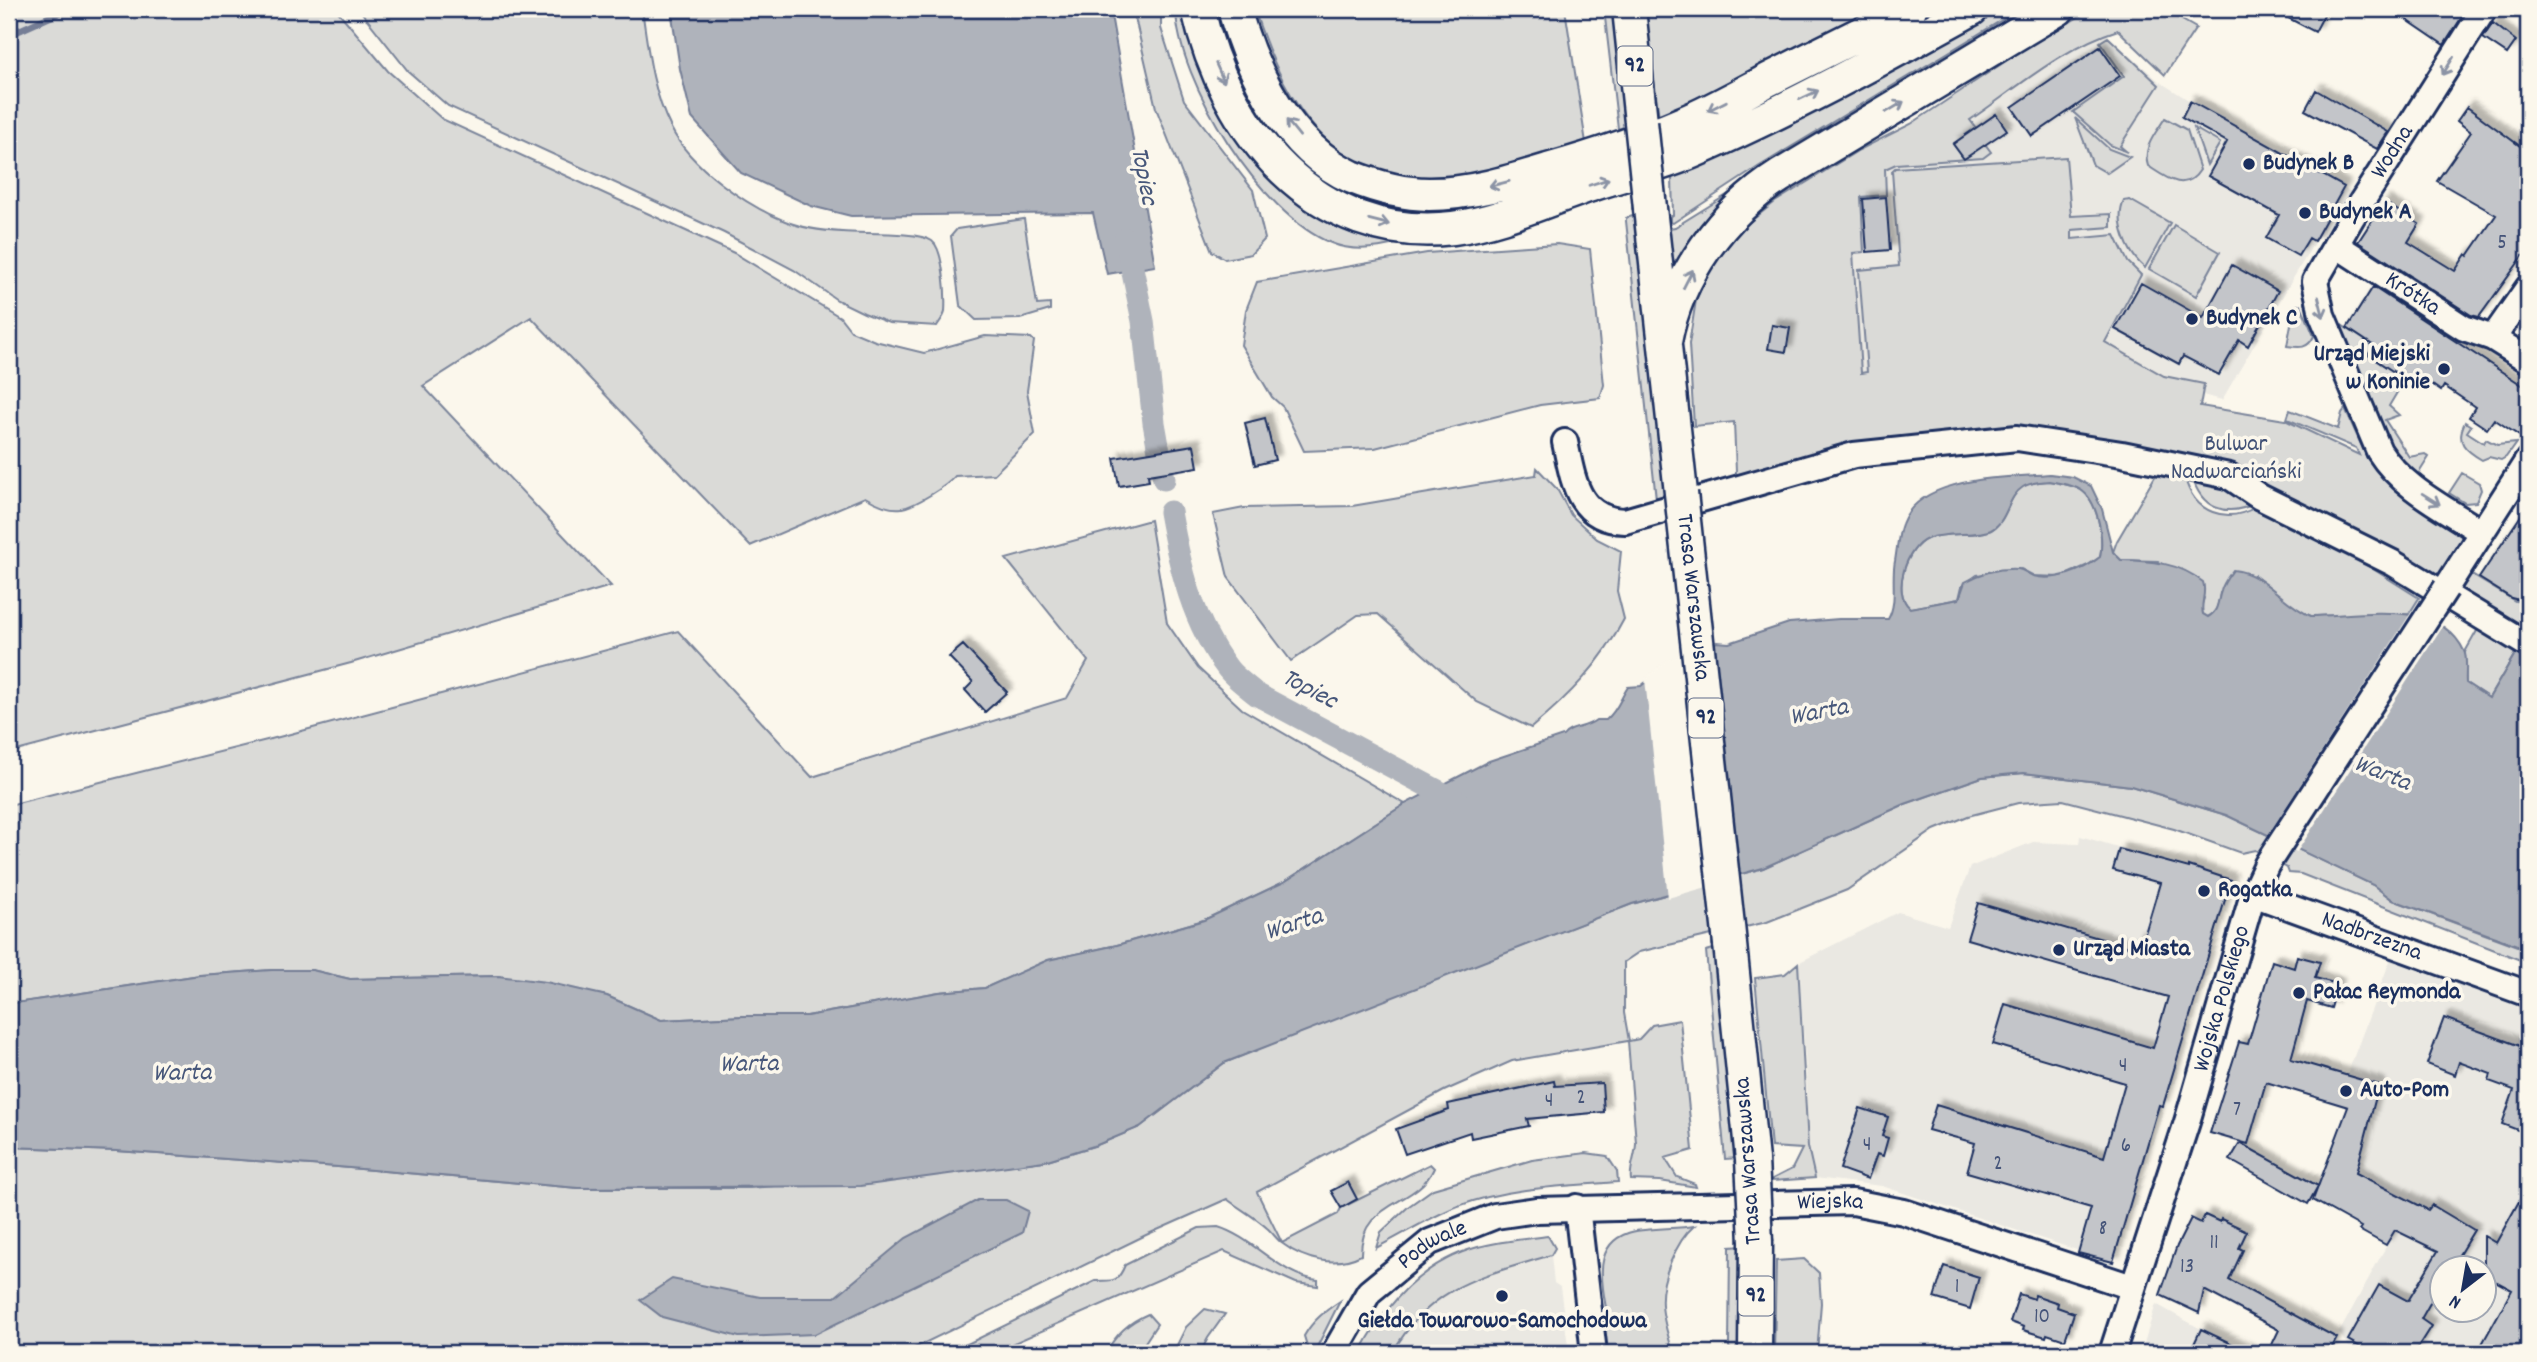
<svg xmlns="http://www.w3.org/2000/svg" width="2537" height="1362" viewBox="0 0 2537 1362" font-family="Dekko,sans-serif">
<style>
.built{fill:#eae8e2;fill-rule:evenodd}
.green{fill:#dadad7;stroke:#7a849a;stroke-width:2}
.water{fill:#afb3bb;stroke:#747e96;stroke-width:2;fill-rule:evenodd}
.pier{fill:#fbf7ec}
.lines{fill:none;stroke-linecap:round;stroke-linejoin:round}
.stream{stroke:#747e96;stroke-width:7}
.canal{stroke:#afb3bb;stroke-width:23}
.building{fill:#c3c5c9;stroke:#1b2f5e;stroke-width:2;filter:url(#shadow)}
.minor-casing{stroke:#1b2f5e;stroke-width:30}
.major-casing{stroke:#1b2f5e;stroke-width:37}
.minor{stroke:#fbf7ec;stroke-width:24}
.major{stroke:#fbf7ec;stroke-width:32}
.minor-bridge-casing{stroke:#1b2f5e;stroke-width:30;stroke-linecap:butt}
.major-bridge-casing{stroke:#1b2f5e;stroke-width:37;stroke-linecap:butt}
.minor-bridge{stroke:#fbf7ec;stroke-width:24}
.major-bridge{stroke:#fbf7ec;stroke-width:32}
.oneway{stroke:#8b93a5}
.poi-dot{fill:#1b2f5e;stroke:#fbf7ec;stroke-width:2.5}
.labels{text-anchor:middle;dominant-baseline:central;stroke-width:7;stroke-linejoin:round;paint-order:stroke}
.number-label{font-size:21px;fill:#455479}
.shield{fill:#fbf7ec;stroke:#5e6b89;stroke-width:2}
.shield-label{font-size:23px;font-weight:bold;fill:#1b2f5e}
.street-label{font-size:24px;fill:#1b2f5e;stroke:#fbf7ec}
.poi-label{font-size:24px;font-weight:bold;fill:#1b2f5e;stroke:#fbf7ec;text-anchor:start}
.park-label{font-size:24px;fill:#415176;stroke:#fbf7ec}
.water-label{font-size:26px;font-style:italic;fill:#47577a;stroke:#fbf7ec}
</style>
<defs>
<filter id="shadow"><feDropShadow dx="6" dy="-6" stdDeviation="2" flood-color="#0004"/></filter>
</defs>
<rect width="100%" height="100%" fill="#fbf7ec"/>
<filter id="ink" filterUnits="userSpaceOnUse"><feTurbulence type="fractalNoise" baseFrequency=".0143" numOctaves="2"/><feDisplacementMap in="SourceGraphic" scale="14" xChannelSelector="R" yChannelSelector="G"/><feConvolveMatrix kernelMatrix="1 2 1 2 8 2 1 2 1" color-interpolation-filters="sRGB"/></filter>
<g filter="url(#ink)">
<path class="built" d="M2097,26L2160,82L2190,101L2351,192L2322,237L2318,236L2222,400L2156,383L1840,384L1846,194Z
M2080,836L2231,880L2163,1106L2153,1124L2113,1262L1882,1186L1815,1178L1808,1147L1806,1068L1798,963L1898,912L1948,927L1970,867L2033,842L2079,844Z
M2391,958L2528,1010V1353H2353L2339,1333L2395,1230L2318,1186L2348,1107L2314,1097L2322,1069L2347,1075ZM2442,1268H2484V1310H2442Z
M1551,1255L1554,1283L1560,1287L1569,1353H1392L1403,1335L1429,1306L1466,1282Z
M2156,1304L2201,1329L2252,1353H2141Z"/>
<path class="green" d="M9,9H336L388,71L442,119L734,253L840,317L851,331L875,341L924,353L985,336L1031,338L1034,341L1027,391L1035,434L994,474L955,476C947,486 915,506 902,508C889,510 875,503 865,497L750,546L531,317L423,386L611,586L351,663L9,753Z
M359,9H642C648,49 652,91 671,128C690,166 745,205 785,221C802,228 823,231 842,232C862,234 918,231 932,241C944,250 946,296 945,312C944,317 940,321 937,326L889,323L864,313L837,300L794,270L724,233L448,106L408,71Z
M1133,9H1161V28L1184,100L1253,190L1265,239L1251,254L1225,259L1212,251L1156,108Z
M1176,9H1192L1232,118L1399,243C1377,249 1352,252 1331,243C1262,216 1177,81 1176,9Z
M1213,9H1226L1343,186L1590,167L1487,210L1405,217L1326,190L1263,127L1230,63Z
M1254,9H1565L1587,149C1560,156 1533,165 1505,171C1359,203 1297,141 1254,9Z
M1604,9H1616L1627,126L1618,129Z
M1645,9H1883L1660,126Z
M1993,9H2020L1758,167L1673,223L1670,222V217L1673,215L1672,177L1696,167L1791,118Z
M2092,9H2172L2170,13L2196,28L2165,75L2118,30C2063,47 2017,88 1970,120L1976,128L1953,144L1964,159L1985,144L1991,152L1983,158L1896,164L1885,169L1886,195L1861,197L1864,252L1853,253L1861,373L1867,372L1859,270L1899,266L1892,171L1895,168L2066,157L2071,216L2111,214V227L2072,230V239L2115,235L2128,262L2141,275L2105,342L2164,376L2204,384L2200,406L2285,420L2359,455L2356,448L2287,419L2290,410L2338,429L2342,413L2345,409L2367,458L2403,492L2459,529C2465,543 2459,551 2452,563L2515,601L2528,602V656L2517,650L2489,698L2466,683L2465,652L2478,629L2343,545L2256,503C2226,518 2201,509 2192,476L2010,446L1849,465L1737,496L1734,422L1694,426L1689,344L1696,300L1709,271L1722,250L1746,225L1775,202L1859,150L1911,124L2021,51Z
M2108,37L2159,85L2120,146L2127,152L2110,145L2073,112L2124,76L2100,42Z
M2075,118L2109,149L2130,157L2107,173L2093,165Z
M2165,118L2187,130L2200,170C2185,194 2165,177 2148,166C2142,147 2156,133 2165,118Z
M2194,128L2220,143L2207,165Z
M1751,180L1681,259L1671,264L1665,224L1670,228L1675,227Z
M2130,200L2170,223L2145,268C2128,254 2114,222 2124,201Z
M1636,215L1671,497L1656,499L1626,221V218Z
M1024,219L1037,305L1050,304V310L1020,319L976,320L960,305L951,236L957,229Z
M2174,225L2220,252L2196,296L2149,269Z
M1557,244L1590,249L1604,385L1600,398L1540,405L1375,448L1304,451L1283,407L1272,397L1241,345L1246,310L1257,282L1427,253Z
M2297,305H2301L2314,336C2308,349 2300,348 2287,346L2294,308Z
M2337,322L2374,346L2368,355L2405,379L2389,406L2399,415L2385,420L2409,457L2425,454L2429,457L2417,476L2394,457Z
M2465,422L2471,426L2467,432L2484,443L2486,439L2497,445L2516,443L2506,457L2501,460L2489,457L2482,460C2465,450 2455,442 2465,422Z
M1537,468L1557,489L1571,515L1597,539L1621,551L1617,591L1624,619C1601,664 1569,696 1531,728L1477,702L1378,614L1358,615L1291,661L1228,577L1213,514L1244,508L1352,506L1536,475Z
M2157,473L2185,478C2194,513 2226,524 2256,507L2338,547L2419,598L2409,614L2311,616L2297,610L2254,575L2220,593C2218,604 2218,612 2208,617L2203,614L2201,608L2204,598L2158,561L2121,560L2113,552L2117,541Z
M2462,473L2479,483L2481,490L2476,502L2465,503L2449,493Z
M2049,481C2060,483 2071,484 2081,490C2098,501 2104,538 2100,557L2088,565L2061,577L2034,576L2021,569L1977,575L1962,586L1959,599L1910,608C1891,592 1907,547 1927,539C1947,531 1977,537 1991,530C2008,521 2007,497 2023,486C2030,482 2041,482 2049,481Z
M1150,520L1167,623L1198,668L1242,709L1405,804L1284,882L1204,920L1117,945L1048,960L985,988L939,992L807,1016H744L661,1020L607,996L498,976L350,979L312,970H272L200,975L9,1004V805L279,737L678,631L812,777L1067,698L1088,661L1006,559Z
M2024,773L2131,786L2226,815L2373,885L2393,900L2528,950V963L2301,874L2289,873L2287,868L2255,850L2241,853L2174,829L2063,800L2018,803L1968,816L1934,830L1847,890L1767,922L1639,952L1624,962V1013L1629,1041L1639,1039L1652,1025L1680,1020L1693,1150L1665,1158L1677,1177L1695,1184L1696,1187L1660,1181L1631,1180C1629,1168 1636,1156 1636,1143L1628,1041L1512,1061L1444,1091L1257,1192L1282,1243L1338,1214L1341,1208L1430,1164L1434,1168C1417,1207 1360,1200 1361,1255C1336,1268 1304,1260 1283,1244C1277,1240 1273,1233 1267,1228C1255,1217 1240,1209 1227,1199L1146,1235L904,1353H9V1147L117,1151L338,1167L578,1188H750L970,1170L1044,1161L1097,1145L1140,1127L1224,1063L1318,1025L1632,904L1763,868L1905,804L1982,777Z
M1717,948L1738,1158L1725,1159L1706,951Z
M1798,963L1808,1147L1815,1178L1772,1181V1179L1792,1169L1802,1149L1771,1147L1755,978L1785,974Z
M1586,1153L1607,1156L1617,1171L1618,1182C1565,1186 1509,1187 1458,1206C1430,1217 1402,1235 1376,1248L1381,1232L1409,1206L1433,1189L1532,1160Z
M1694,1226C1676,1241 1660,1281 1662,1305C1663,1321 1669,1338 1673,1353H1604L1599,1320L1608,1319C1603,1289 1590,1246 1628,1233C1642,1228 1677,1229 1694,1226Z
M1218,1227C1254,1238 1280,1276 1318,1280V1286L1296,1283L1224,1251L991,1353H949L1095,1281C1113,1280 1117,1284 1125,1265L1199,1228Z
M1548,1236L1555,1248L1551,1255C1480,1277 1432,1284 1392,1353H1360C1385,1305 1422,1262 1478,1247C1500,1241 1524,1239 1548,1236Z
M1743,1246L1741,1351L1733,1353L1729,1347L1730,1247Z
M1804,1259L1819,1273L1821,1303L1817,1353H1774L1776,1261Z
M1340,1301L1314,1353H1303L1307,1346L1304,1336C1313,1320 1325,1311 1340,1301Z
M1205,1309L1225,1314L1208,1338L1200,1353H1173L1186,1327Z
M1148,1314L1157,1324L1138,1353H1105C1117,1334 1127,1323 1148,1314Z"/>
<path class="water" d="M671,9H1110L1155,266L1107,274L1093,213L851,216L811,206L741,173L692,118L680,69Z
M2050,474L2073,477L2091,486L2102,509L2113,552L2121,560C2152,561 2178,562 2203,582C2207,593 2200,603 2203,614L2208,617C2219,611 2217,602 2221,591C2223,583 2228,577 2233,570C2265,573 2282,604 2311,616C2358,616 2439,597 2464,651C2468,659 2465,675 2466,683L2489,698L2518,649L2528,656V949L2393,900L2373,885L2226,815L2131,786L2024,773L1982,777L1905,804L1763,868L1632,904L1224,1063L1140,1127L1097,1145L1044,1161L860,1186L578,1188L338,1167L117,1151L9,1147V1004L200,975L272,970H312L350,979L498,976L546,982L607,996L661,1020L744,1016H807L939,992L985,988L1048,960L1117,945L1204,920L1284,882L1405,804L1489,761L1563,736C1571,726 1584,729 1596,720H1606C1618,710 1620,699 1628,687L1641,686L1668,664L1717,642L1729,643L1789,623L1839,619H1888C1898,602 1891,580 1895,561C1897,549 1898,534 1902,524C1920,475 2007,478 2050,474ZM2049,481C2060,483 2071,484 2081,490C2098,501 2104,538 2100,557C2083,571 2055,582 2033,576C2028,574 2024,570 2018,569C2000,568 1981,573 1965,582L1959,599L1910,608C1891,592 1907,547 1927,539C1947,531 1977,537 1991,530C2008,521 2007,497 2023,487C2030,482 2041,482 2049,481Z
M978,1200H1006L1028,1211L1022,1233L815,1334L739,1337L662,1317L640,1300L672,1279L760,1297H835L906,1238Z"/>
<path class="pier" d="M2412,611L2434,617L2444,624L2297,852L2266,838Z
M1682,654L1707,887L1668,898L1645,679L1666,661Z"/>
<g class="lines">
<path class="stream" d="M9,35L67,9"/>
<path class="canal" d="M1126,239L1143,321L1154,423L1164,479
M1170,512C1180,568 1193,623 1228,669C1235,678 1247,686 1256,694L1462,804"/>
</g>
<path class="building" d="M2271,9H2327L2315,32Z
M2391,9H2467L2444,45Z
M2493,23L2516,41L2507,54L2483,38Z
M2100,47L2120,76L2032,136L2012,107Z
M2316,90L2388,132L2377,149L2305,110Z
M2190,101L2344,187L2314,241L2309,238L2298,256L2266,238L2279,215L2208,176L2227,142L2182,117Z
M2467,107L2528,152V249L2479,317L2471,315L2358,242L2384,202L2419,224L2408,242L2455,271L2466,254L2468,256L2496,215L2437,181L2471,132L2457,121Z
M1996,114L2007,130L1964,159L1953,144Z
M1886,197L1890,250L1867,252L1863,199Z
M2232,265L2278,291L2248,346L2239,340L2219,375L2183,356L2179,364L2115,329L2141,283L2203,318Z
M2373,287L2528,389V426L2521,437L2494,419L2487,429L2469,417L2475,407L2444,386L2441,391L2425,380L2420,389L2368,355L2374,346L2347,328Z
M1772,325L1790,328L1786,352L1768,349Z
M1265,418L1275,460L1255,465L1245,423Z
M1194,445L1198,467L1148,475L1149,481L1119,486L1114,458Z
M2528,505V602L2511,598L2479,578Z
M963,645L1007,692L985,712L965,690L973,682L949,657Z
M2119,849L2189,868V866L2231,880L2163,1106L2159,1105L2113,1262L2078,1253L2091,1208L1967,1172L1975,1143L1928,1130L1936,1105L2104,1157L2125,1083L1993,1044L2005,1004L2153,1048L2168,997L1967,939L1978,903L2133,948L2137,937L2143,940L2160,883L2113,870Z
M2297,956L2320,962L2315,978L2338,984L2331,1008L2307,1001L2291,1059L2379,1085L2356,1173L2428,1210L2432,1205L2474,1230L2451,1268H2442V1282L2421,1319L2431,1326L2414,1353H2371L2348,1340L2379,1285L2408,1301L2438,1251L2395,1230L2386,1245L2359,1230L2361,1227L2313,1200L2348,1107L2266,1082L2248,1144L2210,1133L2239,1042L2248,1044L2272,961L2294,968Z
M2444,1018L2528,1049V1134L2502,1124L2514,1090L2489,1081L2491,1074L2459,1062L2455,1075L2427,1064Z
M1554,1081L1555,1086L1602,1083L1604,1112L1527,1119L1529,1126L1471,1138L1470,1132L1405,1154L1396,1129L1449,1110L1448,1104Z
M1860,1108L1888,1117L1882,1136L1888,1138L1883,1156L1877,1154L1868,1179L1840,1169Z
M2240,1143L2318,1186L2308,1204L2230,1160Z
M1348,1182L1357,1199L1341,1208L1331,1191Z
M2528,1185V1353H2477L2512,1290L2484,1275V1236L2496,1243Z
M2205,1215L2220,1222L2221,1219L2247,1231L2239,1248L2243,1250L2229,1280L2337,1338L2329,1353H2268L2279,1330L2204,1290L2199,1313L2160,1295L2177,1246L2191,1218L2201,1223Z
M1944,1266L1979,1277L1970,1309L1934,1298Z
M2019,1294L2034,1299L2035,1295L2058,1303L2057,1307L2074,1313L2065,1340L2047,1334L2046,1337L2023,1330L2024,1327L2010,1322Z
M2201,1329L2251,1353H2208L2193,1346Z"/>
<g class="lines">
<g class="minor-casing">
<g id="minor">
<path id="s1" d="M2336,245L2464,328L2493,338L2528,360"/>
<path d="M2493,338L2528,288"/>
<path d="M1565,442C1573,479 1577,520 1625,521L1854,455L2017,438L2122,454L2229,476L2260,497L2393,563L2528,645"/>
<path id="s2" d="M2481,532C2445,508 2403,489 2379,451L2322,315L2315,281L2352,217L2484,9"/>
<path d="M2446,588L2528,460"/>
<path id="s3" d="M2253,894L2528,994"/>
<path d="M1577,1207L1594,1353"/>
<path id="s4" d="M1334,1353L1369,1292L1430,1242L1495,1216L1537,1210L1853,1202L1904,1212L2132,1287"/>
<path id="s5" d="M2112,1353L2187,1122L2253,894L2267,864"/>
</g>
</g>
<g class="major-casing">
<path id="major" d="M1198,9C1225,131 1316,244 1453,228C1501,222 1548,199 1594,184C1627,173 1662,165 1694,151C1789,110 1881,59 1972,9
M1234,9C1252,73 1288,148 1352,177C1377,187 1403,194 1429,194C1470,194 1509,182 1548,170C1594,157 1639,142 1683,123C1712,111 1740,95 1768,80C1815,56 1862,33 1910,9
M1629,9L1641,122
M1650,208L1681,493
M1665,342C1677,275 1723,212 1780,176L2058,9
M1730,944L1752,1160
M1755,1353L1756,1242"/>
</g>
<use href="#minor" class="minor"/>
<use href="#major" class="major"/>
<g class="minor-bridge-casing">
<path id="minor-bridge" d="M2267,864L2446,588"/>
</g>
<g class="major-bridge-casing">
<g id="major-bridge">
<path d="M1641,122L1650,208"/>
<path id="s6" d="M1681,493L1730,944"/>
<path d="M1752,1160L1756,1242"/>
</g>
</g>
<use href="#minor-bridge" class="minor-bridge"/>
<use href="#major-bridge" class="major-bridge"/>
</g>
<defs><path id="oneway-shaft" d="M-6 0H5M1.5-3L5.5 0L1.5 3" fill="none" stroke-width="1.6" stroke-linecap="round" stroke-linejoin="round" transform="scale(1.75)"/></defs>
<g class="oneway">
<use href="#oneway-shaft" transform="translate(2448 66) rotate(122)"/>
<use href="#oneway-shaft" transform="translate(1220 73) rotate(66)"/>
<use href="#oneway-shaft" transform="translate(1809 95) rotate(-26)"/>
<use href="#oneway-shaft" transform="translate(1717 106) rotate(153)"/>
<use href="#oneway-shaft" transform="translate(1895 107) rotate(-31)"/>
<use href="#oneway-shaft" transform="translate(1293 128) rotate(-129)"/>
<use href="#oneway-shaft" transform="translate(1599 182) rotate(-18)"/>
<use href="#oneway-shaft" transform="translate(1499 184) rotate(166)"/>
<use href="#oneway-shaft" transform="translate(1379 222) rotate(14)"/>
<use href="#oneway-shaft" transform="translate(1688 279) rotate(-63)"/>
<use href="#oneway-shaft" transform="translate(2321 307) rotate(76)"/>
<use href="#oneway-shaft" transform="translate(2431 499) rotate(32)"/>
</g>
</g>
<g class="poi-dot">
<circle cx="2249" cy="164" r="7"/>
<circle cx="2305" cy="213" r="7"/>
<circle cx="2192" cy="319" r="7"/>
<circle cx="2444" cy="369" r="7"/>
<circle cx="2204" cy="891" r="7"/>
<circle cx="2059" cy="950" r="7"/>
<circle cx="2299" cy="993" r="7"/>
<circle cx="2346" cy="1091" r="7"/>
<circle cx="1502" cy="1296" r="7"/>
</g>
<g class="labels">
<g class="number-label">
<text x="2502" y="244">5</text>
<text x="2123" y="1067">4</text>
<text x="1581" y="1099">2</text>
<text x="1549" y="1102">4</text>
<text x="2237" y="1111">7</text>
<text x="1867" y="1146">4</text>
<text x="2126" y="1147">6</text>
<text x="1998" y="1165">2</text>
<text x="2103" y="1230">8</text>
<text x="2214" y="1244">11</text>
<text x="2187" y="1268">13</text>
<text x="1957" y="1288">1</text>
<text x="2042" y="1318">10</text>
</g>
<g class="shield">
<rect x="1617.5" y="46.5" width="35" height="39" rx="5"/>
<rect x="1688.5" y="698.5" width="35" height="39" rx="5"/>
<rect x="1738.5" y="1276.5" width="35" height="39" rx="5"/>
</g>
<g class="shield-label">
<text x="1635" y="66">92</text>
<text x="1706" y="718">92</text>
<text x="1756" y="1296">92</text>
</g>
<g class="street-label">
<text stroke="none"><textPath href="#s2" startOffset="464">Wodna</textPath></text>
<text stroke="none"><textPath href="#s1" startOffset="91">Krótka</textPath></text>
<text stroke="none"><textPath href="#s6" startOffset="105">Trasa Warszawska</textPath></text>
<text stroke="none"><textPath href="#s3" startOffset="126">Nadbrzeżna</textPath></text>
<text stroke="none"><textPath href="#s5" startOffset="371">Wojska Polskiego</textPath></text>
<text transform="translate(1749 1161) rotate(-94)">Trasa Warszawska</text>
<text stroke="none"><textPath href="#s4" startOffset="555">Wiejska</textPath></text>
<text stroke="none"><textPath href="#s4" startOffset="150">Podwale</textPath></text>
</g>
<g class="poi-label">
<text x="2263" y="164">Budynek B</text>
<text x="2319" y="213">Budynek A</text>
<text x="2206" y="319">Budynek C</text>
<text x="2430" y="355" text-anchor="end">Urząd Miejski<tspan x="2430" dy="28">w Koninie</tspan></text>
<text x="2218" y="891">Rogatka</text>
<text x="2073" y="950">Urząd Miasta</text>
<text x="2313" y="993">Pałac Reymonda</text>
<text x="2360" y="1091">Auto-Pom</text>
<text x="1502" y="1322" text-anchor="middle">Giełda Towarowo-Samochodowa</text>
</g>
<g class="park-label">
<text x="2236" y="445">Bulwar<tspan x="2236" dy="28">Nadwarciański</tspan></text>
</g>
<g class="water-label">
<text transform="translate(1143 176) rotate(79)">Topiec</text>
<text transform="translate(1309 690) rotate(28)">Topiec</text>
<text transform="translate(1819 713) rotate(-11)">Warta</text>
<text transform="translate(2382 774) rotate(22)">Warta</text>
<text transform="translate(1294 925) rotate(-18)">Warta</text>
<text transform="translate(749 1065) rotate(-1)">Warta</text>
<text transform="translate(182 1074) rotate(-1)">Warta</text>
</g>
</g>
<rect width="2537" height="1362" fill="none" stroke="#fbf7ec" stroke-width="35"/>
<rect x="18" y="18" width="2502" height="1327" fill="none" stroke="#1b2f5e" stroke-width="2.5" filter="url(#ink)"/>
<g transform="translate(2463 1289) rotate(211)"><circle r="33" fill="#fbf7ec" stroke="#a1a7b3" stroke-width="2"/>
<path d="M0-5L12 26L0 18L-12 26Z" fill="#1b2f5e"/>
<text y="-10" font-size="19" font-weight="bold" text-anchor="middle" fill="#1b2f5e">N</text>
</g>
</svg>
